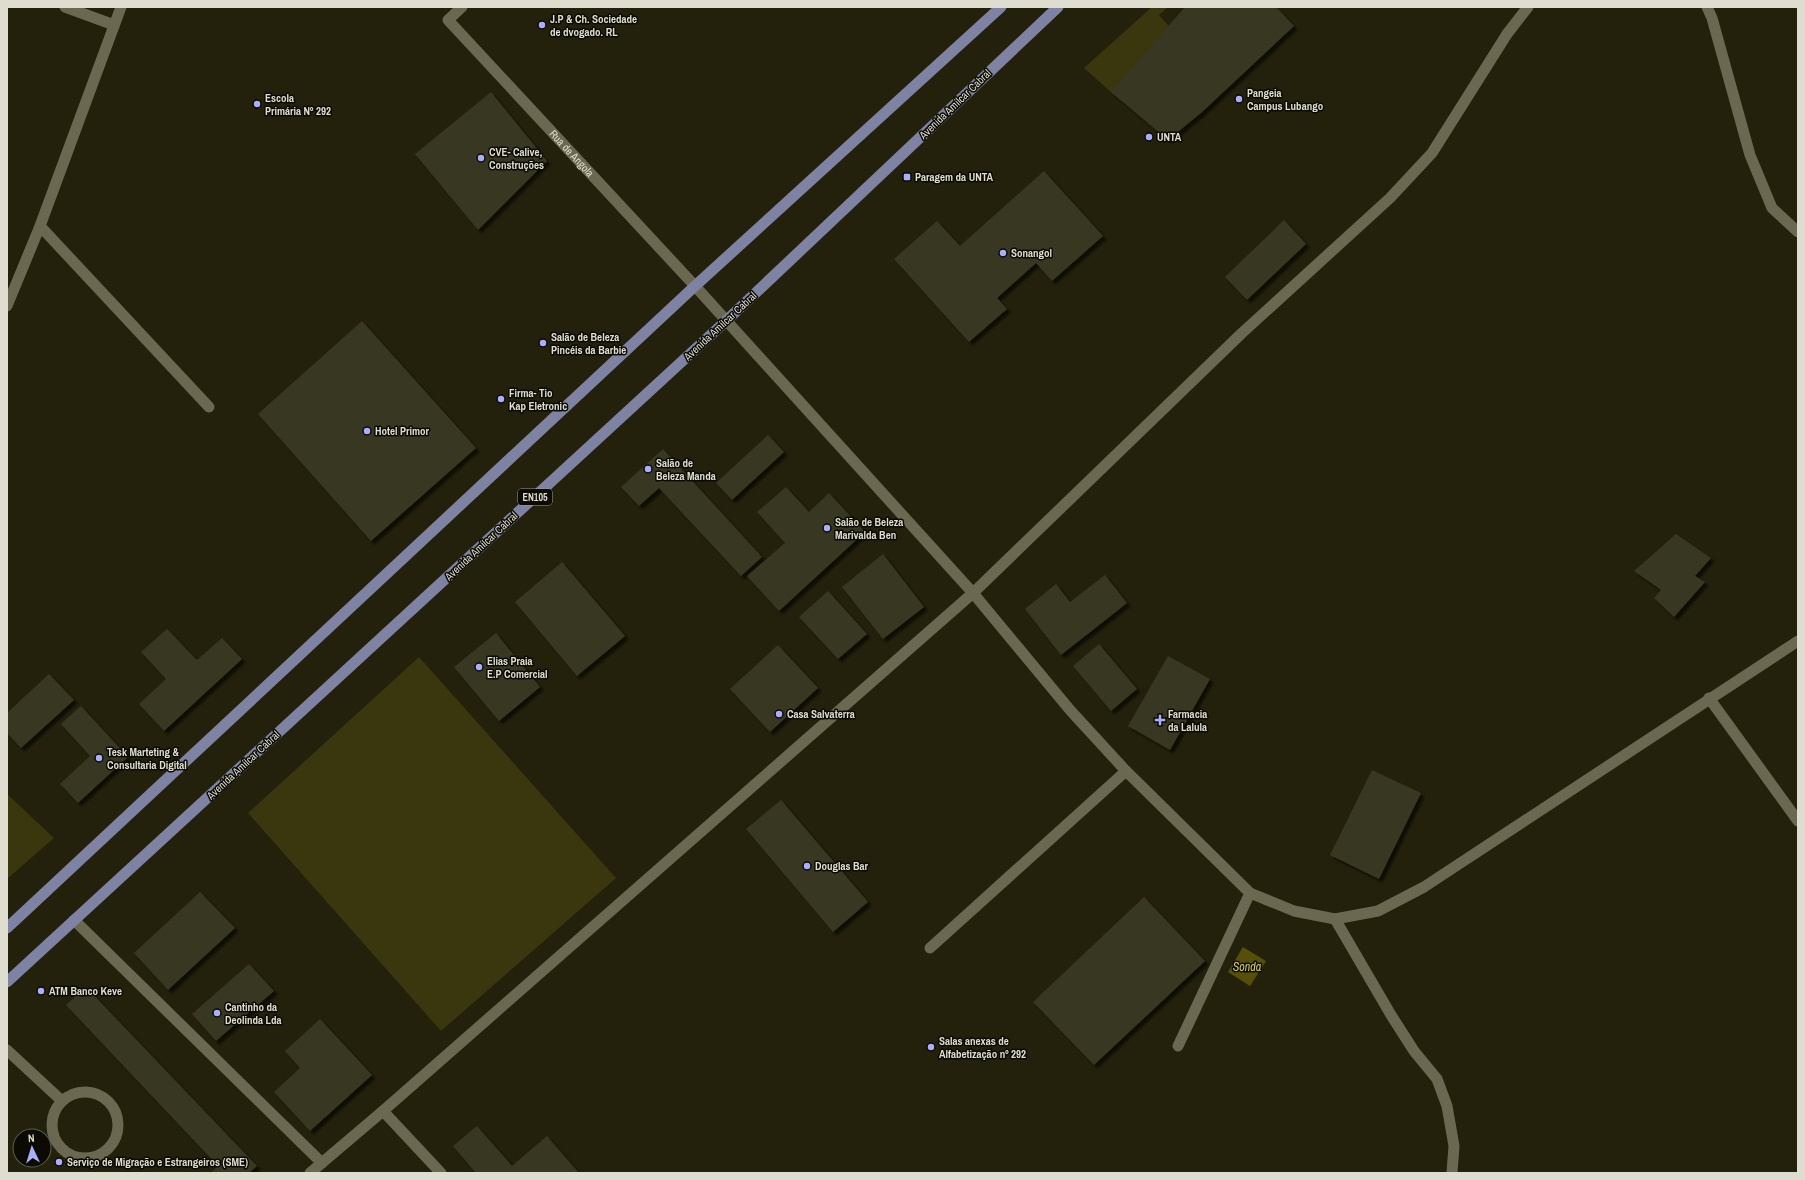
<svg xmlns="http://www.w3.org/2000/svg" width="1805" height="1180" viewBox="0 0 1805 1180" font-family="'Archivo Narrow',sans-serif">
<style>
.green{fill:#3a360d}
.water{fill:#554f09}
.building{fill:#393721;filter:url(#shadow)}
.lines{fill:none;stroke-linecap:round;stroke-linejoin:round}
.service{stroke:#6a6850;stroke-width:11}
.minor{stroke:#6a6850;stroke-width:11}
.tertiary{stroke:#6a6850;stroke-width:11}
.primary{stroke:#7e82a3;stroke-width:11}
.poi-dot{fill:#a8b0fc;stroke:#0b0a03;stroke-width:1.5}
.labels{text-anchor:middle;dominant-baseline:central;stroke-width:3;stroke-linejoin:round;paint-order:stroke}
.shield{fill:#0b0a03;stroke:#9f9e92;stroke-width:1}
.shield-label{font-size:10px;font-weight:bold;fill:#deddcf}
.poi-label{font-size:11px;font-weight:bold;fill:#deddcf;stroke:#0b0a03;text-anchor:start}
.street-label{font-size:11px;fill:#deddcf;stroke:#0b0a03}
.water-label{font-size:12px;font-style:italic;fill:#dacf5d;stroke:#0b0a03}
</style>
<defs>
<filter id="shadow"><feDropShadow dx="3.5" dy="3.5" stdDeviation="1" flood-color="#0009"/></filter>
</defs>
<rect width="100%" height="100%" fill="#23210b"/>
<path class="green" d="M1152,7H1168L1159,15L1181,40L1111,92L1084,68Z
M419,657L616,878L441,1031L248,813Z
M7,794L54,838L7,879Z"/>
<path class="water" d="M1243,947L1266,961L1250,986L1228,972Z"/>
<path class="building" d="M1185,7H1276L1294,26L1201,113L1168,140L1111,92Z
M491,92L547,161L478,230L415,154Z
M1044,171L1103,236L1052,281L1036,263L997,298L1007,309L969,342L894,259L937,221L960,246Z
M1284,220L1306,244L1247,300L1225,277Z
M362,321L476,448L371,541L258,414Z
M768,435L784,452L732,500L716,483Z
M663,449L762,557L741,576L659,488L639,506L621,487Z
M786,487L809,512L829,493L865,532L779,611L747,576L785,543L757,512Z
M1676,534L1711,558L1695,576L1705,582L1674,617L1654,598L1661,590L1634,571Z
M883,554L924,607L883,639L842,587Z
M562,562L625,636L577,676L515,602Z
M1105,575L1127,603L1061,655L1025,609L1056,584L1070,602Z
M828,591L867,634L838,659L799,617Z
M167,629L197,660L222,638L242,659L164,731L139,704L166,679L141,652Z
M496,633L540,687L499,721L454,667Z
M1099,644L1137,689L1111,711L1073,666Z
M778,645L818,688L770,732L730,689Z
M1168,656L1210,679L1170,750L1128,726Z
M49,674L74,700L21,748L7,733V713Z
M81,706L128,757L78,803L60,784L90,756L61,724Z
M1372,770L1421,793L1379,879L1330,855Z
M781,800L868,902L833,932L746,829Z
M200,892L235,928L168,990L134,953Z
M1144,897L1205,961L1094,1065L1033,1002Z
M249,964L274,991L216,1041L192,1014Z
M86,987L257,1166L249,1173H211L218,1166L66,1005Z
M320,1019L372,1075L310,1131L274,1092L300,1068L285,1051Z
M477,1126L512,1166L547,1136L579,1173H476L453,1146Z"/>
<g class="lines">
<path class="service" d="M1335,919L1391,1015L1414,1051L1437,1079L1447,1106L1454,1146L1452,1173
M930,948L1126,771
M7,1050L62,1101
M52 1125a33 33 0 1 1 66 0a33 33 0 1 1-66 0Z"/>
<g class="minor">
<path d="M65,7L114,25"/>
<path id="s1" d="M462,7L448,20L695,286"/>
<path d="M1707,7L1712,18L1750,155L1772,208L1798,232"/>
<path d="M40,226L209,407"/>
<path d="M7,306L40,226L121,7"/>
<path d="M1709,698L1798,821"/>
<path d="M74,920L322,1163"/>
<path d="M1178,1046L1250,893"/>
<path d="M383,1111L441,1173"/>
<path d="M310,1173L383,1111L973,593L1242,333L1390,198L1432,153L1507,34L1528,7"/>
</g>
<path class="tertiary" d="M695,286L973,593L1070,710L1126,771L1250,893L1294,911L1335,919L1378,911L1424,887L1798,641"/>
<path class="primary" d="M7,928L695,286L1001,7
M7,982L727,320L1058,7"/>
</g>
<g class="poi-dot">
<circle cx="542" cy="25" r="4"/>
<circle cx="1239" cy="99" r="4"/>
<circle cx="257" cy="104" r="4"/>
<circle cx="1149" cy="137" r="4"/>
<circle cx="481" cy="158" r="4"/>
<rect x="903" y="173" width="8" height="8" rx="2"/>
<circle cx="1003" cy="253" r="4"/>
<circle cx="543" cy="343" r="4"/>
<circle cx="501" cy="399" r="4"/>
<circle cx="367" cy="431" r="4"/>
<circle cx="648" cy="469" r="4"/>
<circle cx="827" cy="528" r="4"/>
<circle cx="479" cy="667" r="4"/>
<circle cx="779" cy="714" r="4"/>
<path d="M1158 714h4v4h4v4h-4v4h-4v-4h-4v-4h4z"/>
<circle cx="99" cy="758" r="4"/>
<circle cx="807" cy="866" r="4"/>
<circle cx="41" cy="991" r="4"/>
<circle cx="217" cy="1013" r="4"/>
<circle cx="931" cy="1047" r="4"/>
<circle cx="59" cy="1162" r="4"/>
</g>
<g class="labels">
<rect class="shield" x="518" y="489" width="34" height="16" rx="3"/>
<g class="shield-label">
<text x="535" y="497">EN105</text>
</g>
<g class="poi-label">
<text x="550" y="19">J.P &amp; Ch. Sociedade<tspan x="550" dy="13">de dvogado. RL</tspan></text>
<text x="1247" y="93">Pangeia<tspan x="1247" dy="13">Campus Lubango</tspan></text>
<text x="265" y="98">Escola<tspan x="265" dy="13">Primária Nº 292</tspan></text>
<text x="1157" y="137">UNTA</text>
<text x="489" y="152">CVE- Calive,<tspan x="489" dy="13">Construções</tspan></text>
<text x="915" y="177">Paragem da UNTA</text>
<text x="1011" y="253">Sonangol</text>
<text x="551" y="337">Salão de Beleza<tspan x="551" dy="13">Pincéis da Barbie</tspan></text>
<text x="509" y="393">Firma- Tio<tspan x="509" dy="13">Kap Eletronic</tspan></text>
<text x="375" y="431">Hotel Primor</text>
<text x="656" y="463">Salão de<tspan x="656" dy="13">Beleza Manda</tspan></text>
<text x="835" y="522">Salão de Beleza<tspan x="835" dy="13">Marivalda Ben</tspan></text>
<text x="487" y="661">Elias Praia<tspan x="487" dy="13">E.P Comercial</tspan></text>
<text x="787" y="714">Casa Salvaterra</text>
<text x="1168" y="714">Farmacia<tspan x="1168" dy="13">da Lalula</tspan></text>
<text x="107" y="752">Tesk Marteting &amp;<tspan x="107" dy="13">Consultaria Digital</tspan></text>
<text x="815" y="866">Douglas Bar</text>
<text x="49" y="991">ATM Banco Keve</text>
<text x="225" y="1007">Cantinho da<tspan x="225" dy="13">Deolinda Lda</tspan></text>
<text x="939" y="1041">Salas anexas de<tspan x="939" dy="13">Alfabetização nº 292</tspan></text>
<text x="67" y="1162">Serviço de Migração e Estrangeiros (SME)</text>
</g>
<g class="street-label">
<text transform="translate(955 104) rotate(-44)">Avenida Amílcar Cabral</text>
<text stroke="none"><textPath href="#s1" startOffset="201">Rua de Angola</textPath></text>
<text transform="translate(720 326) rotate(-43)">Avenida Amílcar Cabral</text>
<text transform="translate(481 546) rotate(-43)">Avenida Amílcar Cabral</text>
<text transform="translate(243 765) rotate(-43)">Avenida Amílcar Cabral</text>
</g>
<g class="water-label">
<text x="1247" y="967">Sonda</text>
</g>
</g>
<rect width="1805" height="1180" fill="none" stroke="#deddcf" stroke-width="16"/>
<g transform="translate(32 1148) rotate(356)"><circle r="19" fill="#0b0a03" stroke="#5f5e55"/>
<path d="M0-3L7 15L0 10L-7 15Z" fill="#a8b0fc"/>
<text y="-6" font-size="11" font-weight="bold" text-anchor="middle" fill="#deddcf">N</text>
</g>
</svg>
